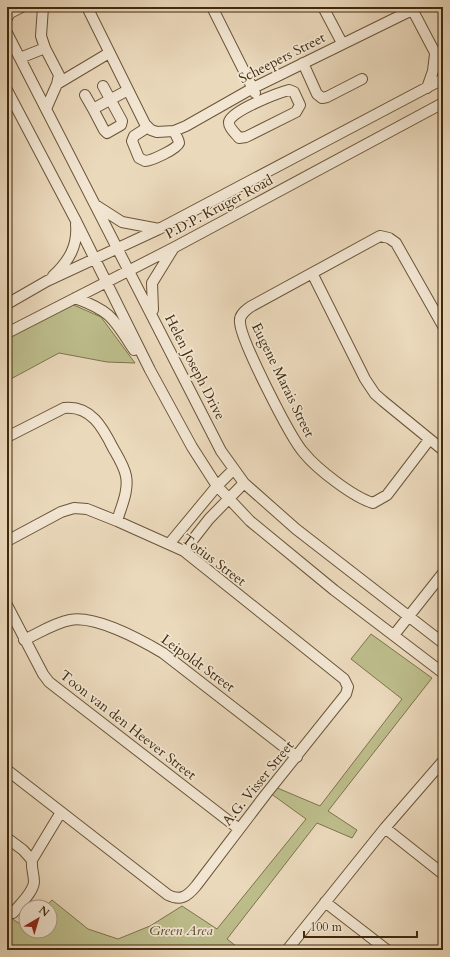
<svg xmlns="http://www.w3.org/2000/svg" width="450" height="957" viewBox="0 0 450 957" font-family="Cardo,serif">
<style>
.green{fill:#bdbe8c;stroke:#7e744c}
.lines{fill:none;stroke-linecap:round;stroke-linejoin:round}
.minor-casing{stroke:#6a5538;stroke-width:12}
.minor{stroke:#f2e6d3;stroke-width:10}
.labels{text-anchor:middle;dominant-baseline:central;stroke-width:3.5;stroke-linejoin:round;paint-order:stroke}
.street-label{font-size:14px;fill:#3f290c;stroke:#f2e6d3}
.park-label{font-size:14px;font-style:italic;fill:#5e4e2c;stroke:#f2e6d3}
</style>
<rect width="100%" height="100%" fill="#ebd9bc"/>
<filter id="stains"><feTurbulence type="fractalNoise" baseFrequency=".005" numOctaves="4"/><feColorMatrix values="0 0 0 0 .2 0 0 0 0 .09 0 0 0 0 .02 0 0 0 .5 -.17"/></filter>
<radialGradient id="worn" r=".72"><stop offset=".6" stop-color="#630" stop-opacity="0"/><stop offset="1" stop-color="#630" stop-opacity=".3"/></radialGradient>
<path class="green" d="M69,303L101,317L135,363L107,362L59,353L7,381V336Z
M371,634L432,678L328,811L357,830L352,838L317,823L227,939L241,950H7V915L24,927L26,925V931H50V907H45L52,900L88,929L118,939L150,926L182,906L217,929L306,819L270,793L275,787L320,806L402,699L351,659Z"/>
<g class="lines">
<g class="minor-casing">
<path id="minor" d="M43,7L41,36L45,48L59,75L57,84L46,109
M87,7L145,124L151,130L157,132L174,131L186,126L253,88L412,10
M212,7L255,93
M323,7L342,43
M411,7L443,68
M7,18L10,13L22,7
M7,33L221,451L244,483L296,529L443,643
M20,58L45,48
M303,63L317,94L322,98L327,97L362,79
M57,84L109,53
M103,86L122,121L121,125L107,133L104,130L93,109L128,90
M427,88L433,71L435,54
M7,90L75,219L150,370L192,447L217,486L250,521L334,590L443,673
M289,90L294,92L300,105L296,112L246,137L239,138C236,134 228,127 229,122C230,111 278,93 289,90Z
M85,95L93,109
M148,127L134,136L132,141L139,158L145,161C151,161 177,149 179,143C179,140 175,134 174,131
M97,206L122,222L159,229
M312,273L365,379L375,394L383,401L443,450
M53,276C69,261 78,246 76,224
M75,298C111,311 113,318 134,350
M7,304L47,281L159,229L443,79
M153,310L152,283L173,249
M7,333L175,247L443,103
M7,437L64,408C91,405 103,428 113,448C118,457 124,466 126,476C129,491 121,507 117,521
M429,440L387,495L373,503C353,497 317,469 304,453C291,439 240,339 240,322C239,315 245,311 250,307L380,236L389,238L396,243L443,326
M7,541L61,512L74,508L87,509L117,521L184,551L344,679L348,687L346,694L266,794L196,886C187,897 180,901 168,895L7,770
M169,544L217,486L233,470
M184,551L209,519L244,483
M7,605L43,674L49,682L239,829
M394,635L443,573
M24,640C39,633 54,623 70,620C95,615 141,640 163,653L297,757
M385,828L443,874
M7,838L23,850L32,860
M325,902L387,950
M13,913C19,905 33,893 34,882C34,874 31,868 32,860L61,812
M287,950L385,828L443,761"/>
</g>
<use href="#minor" class="minor"/>
</g>
<g class="labels">
<g class="street-label">
<text transform="translate(282 58) rotate(-27)">Scheepers Street</text>
<text transform="translate(219 207) rotate(-28)">P.D.P. Kruger Road</text>
<text transform="translate(195 367) rotate(63)">Helen Joseph Drive</text>
<text transform="translate(283 380) rotate(64)">Eugene Marais Street</text>
<text transform="translate(214 560) rotate(37)">Totius Street</text>
<text transform="translate(198 663) rotate(36)">Leipoldt Street</text>
<text transform="translate(128 725) rotate(38)">Toon van den Heever Street</text>
<text transform="translate(258 783) rotate(-51)">A.G. Visser Street</text>
</g>
<g class="park-label">
<text x="181" y="930">Green Area</text>
</g>
</g>
<rect width="450" height="957" fill="none" stroke="#ebd9bc" stroke-width="24"/>
<rect x="8" y="8" width="434" height="941" fill="none" stroke="#3f290c" stroke-width="2"/>
<rect x="12" y="12" width="426" height="933" fill="none" stroke="#3f290c"/>
<g transform="translate(38 919) rotate(38)"><circle r="19" fill="#f2e6d3" stroke="#aa9a83"/>
<path d="M0-3L7 15L0 10L-7 15Z" fill="#8f2418"/>
<text y="-6" font-size="11" font-weight="bold" text-anchor="middle" fill="#3f290c">N</text>
</g>
<path d="M304 931v6h113v-6" fill="none" stroke="#3f290c" stroke-width="2"/>
<text x="310" y="931" font-size="12" fill="#3f290c" stroke="#f2e6d3" stroke-width="3" paint-order="stroke">100 m</text>
<rect width="100%" height="100%" filter="url(#stains)"/>
<rect width="100%" height="100%" fill="url(#worn)"/>
</svg>
